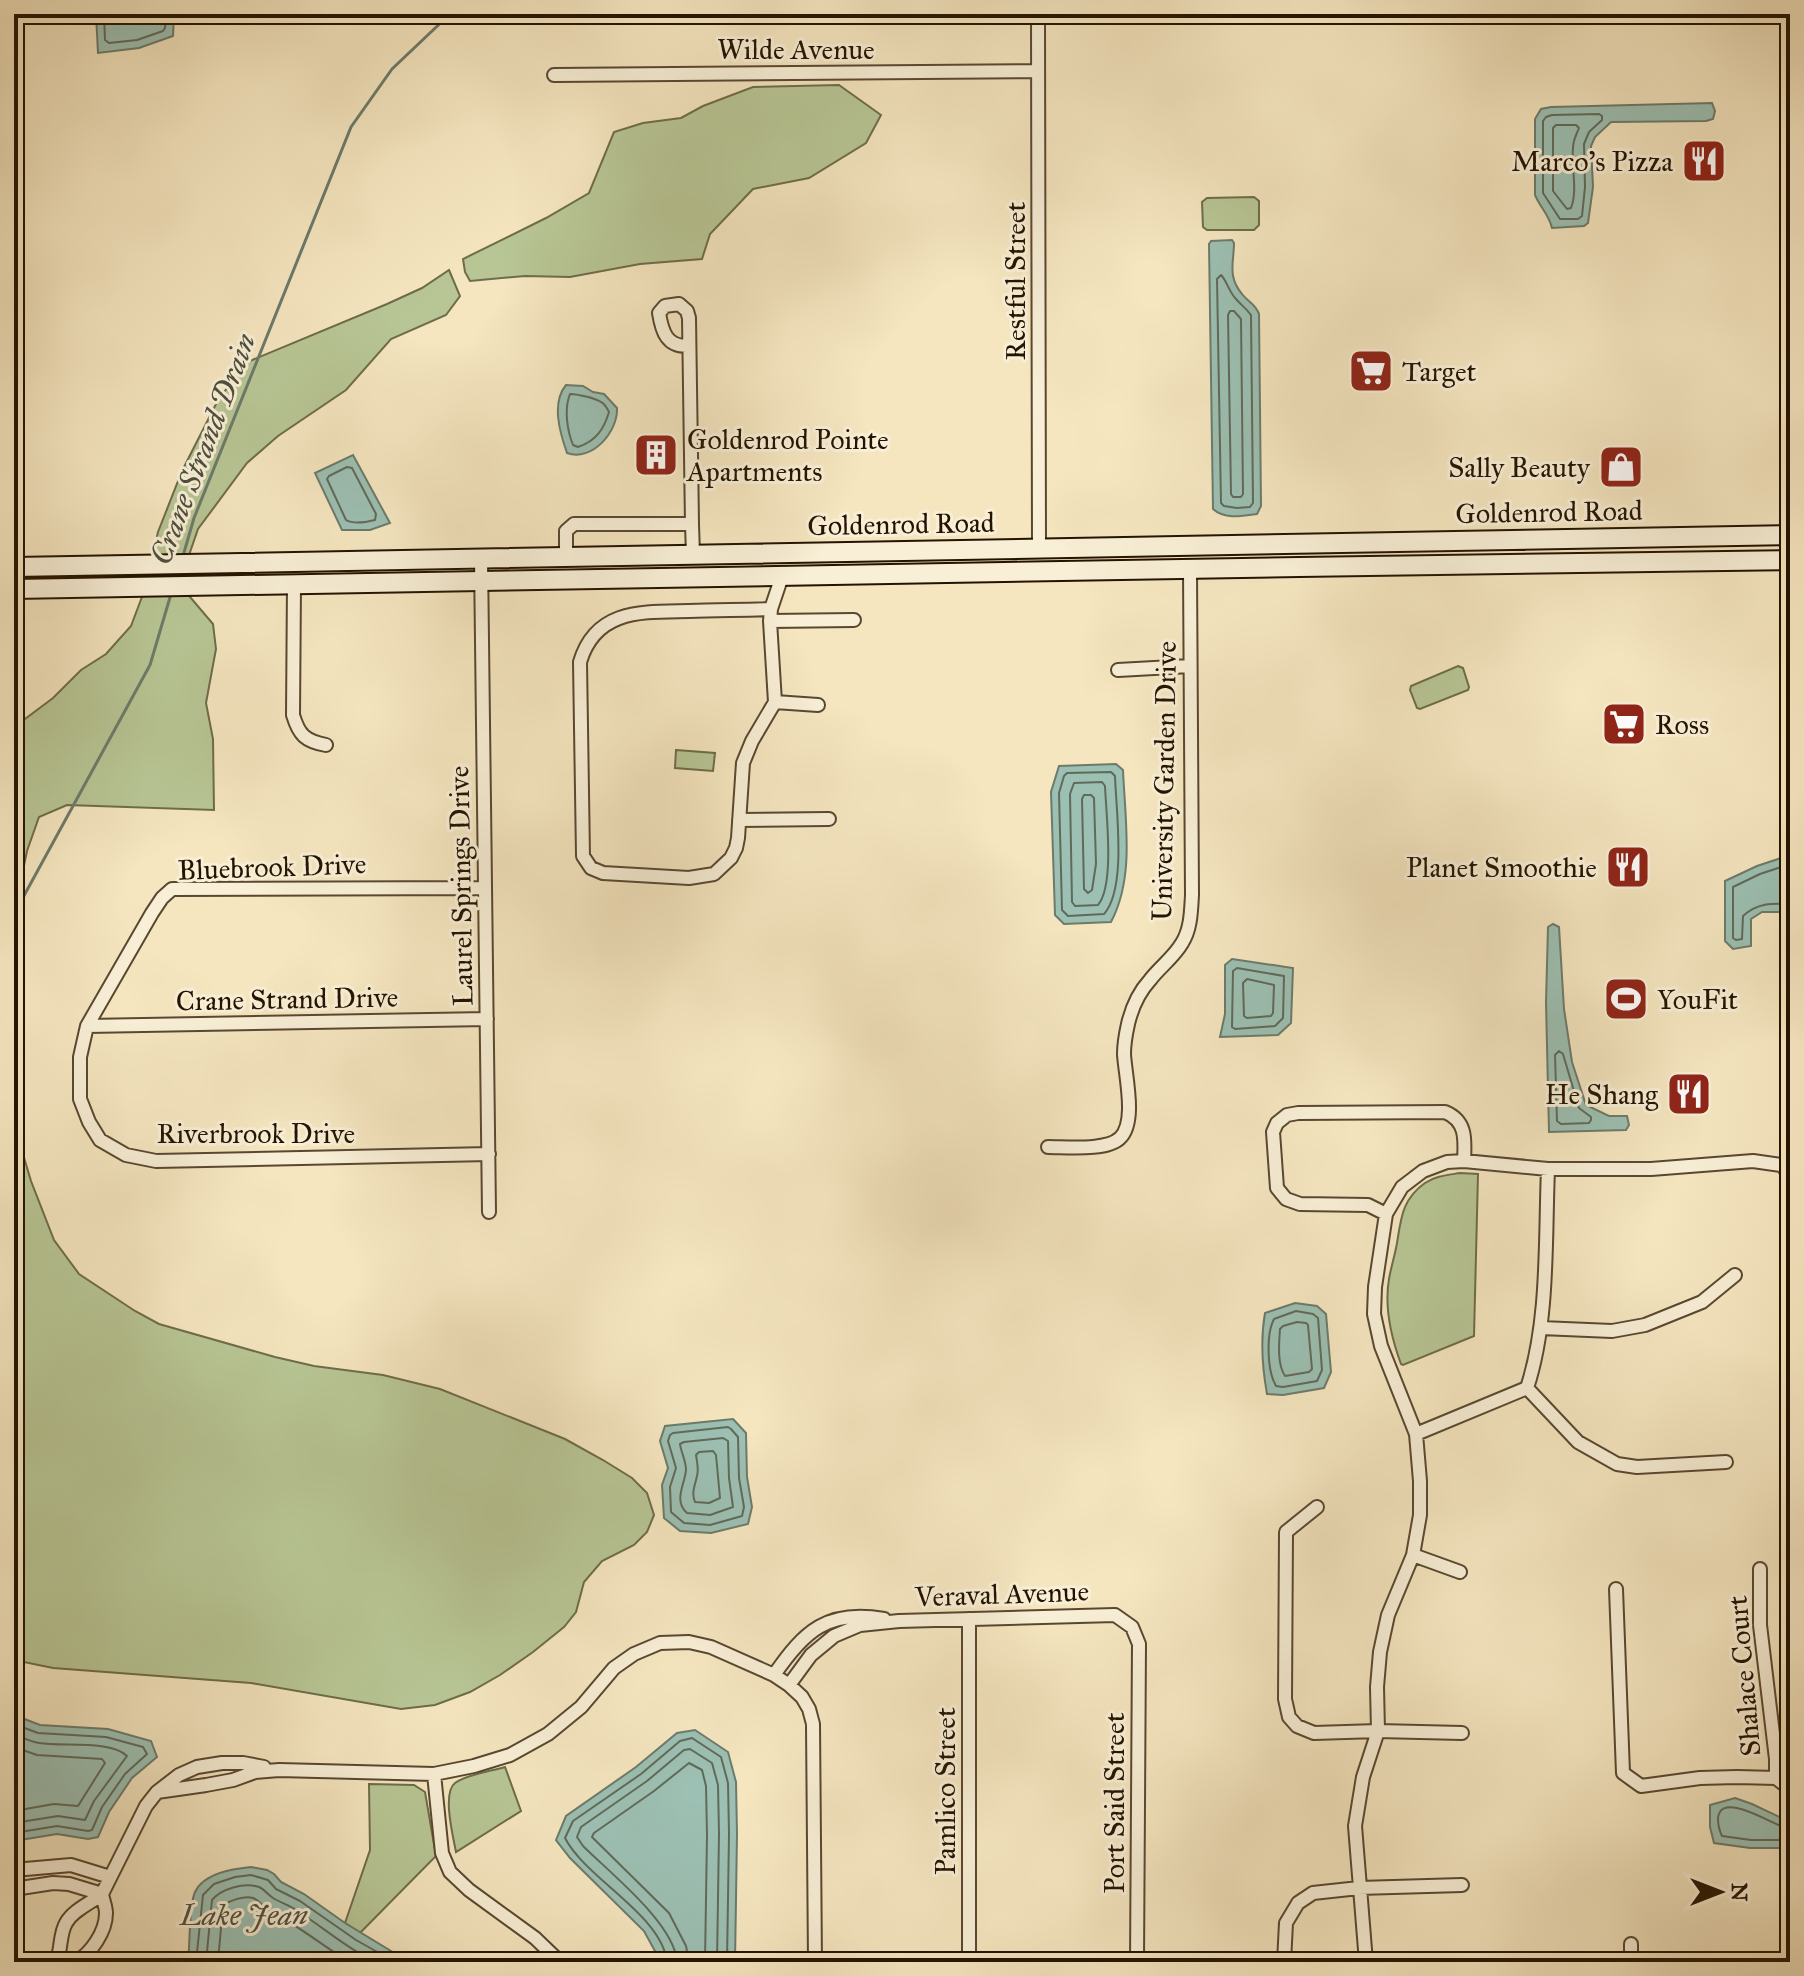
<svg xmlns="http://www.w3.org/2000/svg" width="1804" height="1976" viewBox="0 0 1804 1976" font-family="'IM FELL Great Primer',serif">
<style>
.green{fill:#b8c695;stroke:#6e6c4a;stroke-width:2}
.water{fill:#9cc0b3;stroke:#6c7b6b;stroke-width:2}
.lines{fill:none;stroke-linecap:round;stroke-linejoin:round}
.shore{stroke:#606a5a;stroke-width:2}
.stream{stroke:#6c7b6b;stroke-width:3}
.street-casing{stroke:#584830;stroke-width:16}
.secondary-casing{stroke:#241300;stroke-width:22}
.street{stroke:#f8efd6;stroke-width:12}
.secondary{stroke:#f8efd6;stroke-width:18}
.labels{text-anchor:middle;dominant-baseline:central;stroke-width:6;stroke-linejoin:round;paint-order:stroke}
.street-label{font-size:28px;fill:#241300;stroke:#f8efd6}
.poi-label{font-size:28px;fill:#241300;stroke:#f8efd6;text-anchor:end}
.water-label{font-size:30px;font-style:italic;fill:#4e503f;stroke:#f8efd6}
</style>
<rect width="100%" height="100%" fill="#f5e6c0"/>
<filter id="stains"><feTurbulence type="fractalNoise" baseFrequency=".0025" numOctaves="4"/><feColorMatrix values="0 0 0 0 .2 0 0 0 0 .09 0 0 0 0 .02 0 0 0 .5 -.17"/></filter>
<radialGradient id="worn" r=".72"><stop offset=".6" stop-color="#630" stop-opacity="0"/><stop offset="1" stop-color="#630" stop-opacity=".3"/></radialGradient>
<path class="green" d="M839,85L881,115L866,143L809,178L753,189L710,234L702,259L640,264L570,277L525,276L470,281L465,272L463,259L546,218L589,193L614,132L643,123L681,118L703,106L753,87Z
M1254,197L1259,201V225L1254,230H1207L1203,227L1202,202L1207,198Z
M449,270L460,296L446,315L391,339L346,390L278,436L247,463L198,529L187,561L152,558L158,532L182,471L217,402L245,363L387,304L422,288Z
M148,581L179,584L213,624L216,649L206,703L213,739L214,810L67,805L39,817L27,851L14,914V729L17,725L53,698L81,670L106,654L131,626Z
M1458,666L1463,668L1469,687L1468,690L1420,709L1417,708L1410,690L1411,686Z
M676,750L715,753L713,771L675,768Z
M14,1124L31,1181L54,1240L79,1274L135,1311L159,1324L275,1357L314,1366L383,1375L440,1389L565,1439L603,1460L632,1478L647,1493L654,1515L647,1532L634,1545L602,1561L584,1582L576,1612L564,1627L533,1652L500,1675L470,1692L435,1705L401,1709L251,1683L53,1668L14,1660Z
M1460,1173L1478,1174L1474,1336L1403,1365L1401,1364C1391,1337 1384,1308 1389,1279C1391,1267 1395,1255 1397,1243C1401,1219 1402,1199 1425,1183C1435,1176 1448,1175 1460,1173Z
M505,1767L521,1811L456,1852C453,1836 442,1793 455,1783C465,1775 492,1771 505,1767Z
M369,1784L414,1785L425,1792L436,1856L360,1933L345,1923L370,1850Z"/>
<path class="water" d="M96,14H174L173,36L139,48L98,53Z
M1712,103L1715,111L1713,119L1706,121L1611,122L1595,137L1591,146L1593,187L1588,223L1584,226L1552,228C1549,215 1540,207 1535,195V119L1541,109L1551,107Z
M1232,240L1234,243C1234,262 1227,276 1242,294C1248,302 1256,304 1259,314L1261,506L1257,514C1243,516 1225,520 1213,509L1209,244L1211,241Z
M566,385L583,386L593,392L604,394L617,408C618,432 592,462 567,453C560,433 551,403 566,385Z
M353,455L390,523L370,530H342L315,473Z
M1116,764L1123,770C1125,820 1135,877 1111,922L1064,924L1055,915L1051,792L1059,766Z
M1787,856L1790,857V912H1762L1751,919V946L1733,949L1725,941V881L1757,866Z
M1553,924L1559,927L1564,1009L1572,1062L1586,1105L1609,1116H1627L1629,1125L1626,1130L1549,1132L1546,1002L1548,927Z
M1232,959L1293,968L1291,1023L1278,1035L1220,1037L1225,1014V965Z
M1295,1303L1317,1306L1326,1314L1331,1372L1324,1388L1283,1395L1267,1394C1262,1366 1260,1341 1265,1313Z
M733,1419L746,1433L747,1477L752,1507L748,1524L711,1533L680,1531L664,1518L662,1485L668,1468L660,1441L665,1426Z
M14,1715L40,1725L108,1729L151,1741L157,1757L132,1778L109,1812L98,1837L88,1839L57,1834L14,1841Z
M695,1730L728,1752L736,1782L737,1834L735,1962H661L644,1931L570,1858L556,1840L566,1816L636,1767L677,1733Z
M1735,1798L1752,1804L1790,1822V1848H1750L1714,1843L1710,1827V1805Z
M251,1867L267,1870L274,1874L281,1882L304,1894L345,1923L409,1962H188C190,1945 189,1904 195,1892C204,1873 232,1869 251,1867Z"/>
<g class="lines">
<path class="shore" d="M104,14L105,40L109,43L137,40L163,31L165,28L166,14
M1599,114L1602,116V120L1589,132L1584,144L1585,187L1582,216L1578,219H1560L1543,193V121L1546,117L1552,115Z
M1576,125L1579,128C1577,133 1575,137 1574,141C1569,163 1579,187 1571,208L1567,209L1553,191V128L1556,125Z
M1221,275C1227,281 1229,292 1236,299C1241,305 1246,308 1251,315L1253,503L1250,507L1237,508L1224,506L1221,503L1217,279Z
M1230,311H1234L1241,319L1243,494L1241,497H1233L1231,494L1228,315Z
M570,394C577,394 595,398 601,402C604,403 608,410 609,412C604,429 596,441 578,447L573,445C567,430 564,409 570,394Z
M347,467L352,468L376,514L375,520C367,522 353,524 346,520L327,479L329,476Z
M1111,772L1115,776C1116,810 1127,888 1104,914L1068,916L1062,910L1059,793L1064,776L1067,773Z
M1102,782L1105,786C1106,813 1115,885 1098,905L1075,906L1072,902L1070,794L1074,783Z
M1084,795H1091L1094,798L1096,864L1092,890L1088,893L1084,889L1082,799Z
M1790,864L1760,874L1733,887V938L1736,940L1742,939L1743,916C1757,903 1772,903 1790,904
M1237,968L1284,976L1283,1018L1275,1026L1235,1029L1232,1027L1233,971Z
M1247,979L1274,985L1273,1013L1271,1016L1247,1018L1244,1016L1243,983Z
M1559,1051L1563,1054L1579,1108L1591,1117V1120L1589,1123L1561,1124L1557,1121L1555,1055Z
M1296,1311L1313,1314L1318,1318L1322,1370L1317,1381L1283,1387L1276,1386C1267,1371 1266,1334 1274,1319Z
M1297,1322L1306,1323L1308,1325L1312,1369L1309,1372L1285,1376C1277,1364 1279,1344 1280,1329L1283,1326Z
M728,1427L731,1429L738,1437L739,1478L744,1507L742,1516L710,1525L684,1523L671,1512L670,1487L676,1468L668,1441L670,1435L673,1433Z
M723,1438L728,1441L729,1478L733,1507L710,1515L687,1513C673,1501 685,1484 686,1470C686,1461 681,1452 680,1444L684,1442Z
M713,1451L716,1455L720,1498L709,1503L695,1502C691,1492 695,1486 697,1476C699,1469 697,1462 696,1455L699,1452Z
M14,1724L38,1733L106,1737L143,1747L147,1754L125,1774L102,1807L92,1830L88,1831L57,1826L14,1833
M14,1734C22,1737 30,1742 39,1743C63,1747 110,1740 127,1756L94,1801L85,1820L58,1816L14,1823
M14,1747L37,1755L102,1759L105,1763L78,1806L54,1804L14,1811
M1790,1829C1777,1828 1721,1789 1718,1818C1718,1825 1719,1830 1722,1836L1751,1840H1790
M196,1962L203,1895L214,1884L235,1877L251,1875L268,1880L276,1889L300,1901L356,1940L395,1962
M206,1962L212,1900C221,1889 244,1882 259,1887C264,1889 268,1895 273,1898C281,1903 289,1905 296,1910C323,1927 346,1948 375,1962
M218,1962L223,1905C230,1901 244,1895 253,1898C259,1900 263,1907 269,1910C297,1925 322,1945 349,1962
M667,1962C662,1915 586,1879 565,1838L573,1821L641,1774L680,1741L692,1738L721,1757L728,1783L729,1834L727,1962
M677,1962C675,1924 610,1873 583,1846L577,1837L581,1827L647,1781L684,1750L690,1749L712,1763L718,1785L719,1834L717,1962
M689,1962L686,1946L669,1913L592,1837L594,1833L654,1791L689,1763L702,1770L706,1786L707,1835L705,1962"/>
<path class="stream" d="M183,556L194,518L351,127L392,69L450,14
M14,914L150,665L171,594"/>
<g class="street-casing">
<path id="street" d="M1038,14L1039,549
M554,75L1038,71
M688,346C667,347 662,332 659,313L665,306L679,304L687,311L689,318L692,524
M566,557V531L574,524H692L693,555
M481,559L489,1212
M294,584L293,715C299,735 305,741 326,745
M771,609C744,610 717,610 689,611C644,612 596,608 580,662L583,856L591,868L603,873L689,878L714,874L731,858L736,848L738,838L743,763L752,741L775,702L770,621L771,609L782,576
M770,621L854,620
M1118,670L1190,666
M775,702L818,705
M739,820L829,819
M485,888L172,889L162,898L152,913L87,1026L80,1057V1099L89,1122L100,1140L126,1155L156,1161L489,1154
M87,1026L487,1019
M1048,1147C1067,1147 1107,1151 1120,1138C1137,1122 1125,1075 1124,1054C1124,1044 1126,1033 1128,1024C1132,1007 1139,992 1150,980C1160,967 1174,957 1182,943C1191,929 1191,911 1192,895L1190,569
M1386,1214L1368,1205L1300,1204L1286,1199L1277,1188L1273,1132L1277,1123L1287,1115L1298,1113L1445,1112C1467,1121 1465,1140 1464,1161
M1541,1328L1612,1331L1645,1325L1702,1302L1735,1275
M1527,1388L1578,1442L1617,1464L1637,1467L1726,1462
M1416,1434L1527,1388C1549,1321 1545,1240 1548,1169
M1317,1507L1286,1532L1285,1699L1289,1717L1297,1726L1314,1733L1378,1731L1462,1733
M1413,1555L1460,1572
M1760,1569V1625L1776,1759V1778
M1616,1589L1623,1773L1641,1786L1700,1778L1737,1777L1776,1778L1790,1789
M969,1619V1962
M774,1675C804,1631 828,1609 884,1619
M789,1685L811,1655L834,1636L860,1625L899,1621L1115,1615L1132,1627L1139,1644L1137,1962
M434,1774L442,1853L450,1872L469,1890L535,1938L560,1962
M157,1792L206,1785L233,1780L255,1772L279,1770L434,1774L474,1766L510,1755L548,1734L581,1707L614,1668L634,1654L660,1643L689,1642L711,1647L774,1675L789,1685L802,1697L809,1709L813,1724L815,1962
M14,1870L71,1865L110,1877
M14,1889L53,1883L69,1884L102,1894
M1631,1944V1962
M56,1962C62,1950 59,1935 66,1923C73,1910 91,1903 102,1894L146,1806L157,1792L179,1775L197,1767L222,1763H243L264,1767
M76,1962C91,1953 106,1932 106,1913C106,1907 103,1900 102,1894
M1284,1962L1286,1923L1298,1903L1313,1893L1359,1888L1462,1885
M1366,1962L1355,1826L1363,1777L1378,1731L1377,1687L1380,1652L1388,1615L1413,1555L1420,1515V1481L1416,1434L1381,1346L1374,1314L1375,1287L1386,1214L1402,1187L1423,1171L1447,1162L1464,1161L1548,1169H1651L1753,1161L1781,1165L1790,1174"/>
</g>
<g class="secondary-casing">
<path id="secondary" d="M14,567L1790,535
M14,589L1299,567L1790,560"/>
</g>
<use href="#street" class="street"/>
<use href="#secondary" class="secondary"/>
</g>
<defs>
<g id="restaurant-square" transform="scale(2.3)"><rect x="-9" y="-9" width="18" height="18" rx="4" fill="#8f2418" stroke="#f8efd6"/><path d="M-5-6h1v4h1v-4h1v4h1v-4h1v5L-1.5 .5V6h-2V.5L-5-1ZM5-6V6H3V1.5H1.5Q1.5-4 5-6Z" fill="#fff"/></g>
<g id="supermarket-square" transform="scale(2.3)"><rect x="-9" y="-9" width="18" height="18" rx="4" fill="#8f2418" stroke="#f8efd6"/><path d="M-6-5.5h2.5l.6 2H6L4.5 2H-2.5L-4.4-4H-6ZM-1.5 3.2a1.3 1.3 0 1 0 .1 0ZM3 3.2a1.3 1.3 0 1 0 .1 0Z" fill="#fff"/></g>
<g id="building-square" transform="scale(2.3)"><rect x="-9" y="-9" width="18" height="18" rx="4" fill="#8f2418" stroke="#f8efd6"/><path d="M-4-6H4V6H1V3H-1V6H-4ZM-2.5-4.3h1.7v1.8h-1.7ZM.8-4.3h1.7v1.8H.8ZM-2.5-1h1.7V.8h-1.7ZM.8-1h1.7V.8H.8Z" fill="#fff"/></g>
<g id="shop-square" transform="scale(2.3)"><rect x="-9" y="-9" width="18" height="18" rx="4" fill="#8f2418" stroke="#f8efd6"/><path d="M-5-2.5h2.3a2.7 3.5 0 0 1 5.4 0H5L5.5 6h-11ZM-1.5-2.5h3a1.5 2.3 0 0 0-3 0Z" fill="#fff"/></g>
<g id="stadium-square" transform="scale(2.3)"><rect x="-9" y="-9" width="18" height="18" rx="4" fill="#8f2418" stroke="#f8efd6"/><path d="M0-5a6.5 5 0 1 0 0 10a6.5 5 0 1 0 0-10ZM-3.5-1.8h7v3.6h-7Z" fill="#fff"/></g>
</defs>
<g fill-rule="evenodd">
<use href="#restaurant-square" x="1704" y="161"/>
<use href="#supermarket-square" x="1371" y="371"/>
<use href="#building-square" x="656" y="455"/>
<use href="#shop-square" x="1621" y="467"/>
<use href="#supermarket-square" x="1624" y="724"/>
<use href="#restaurant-square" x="1628" y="867"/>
<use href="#stadium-square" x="1626" y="999"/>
<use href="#restaurant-square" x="1689" y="1094"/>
</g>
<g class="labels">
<g class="street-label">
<text x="796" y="49">Wilde Avenue</text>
<text transform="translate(1015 281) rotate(-90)">Restful Street</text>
<text transform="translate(1549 512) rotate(-1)">Goldenrod Road</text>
<text transform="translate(901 524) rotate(-1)">Goldenrod Road</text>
<text transform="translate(1164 781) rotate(-89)">University Garden Drive</text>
<text transform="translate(272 867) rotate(-2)">Bluebrook Drive</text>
<text transform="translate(461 886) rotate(-91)">Laurel Springs Drive</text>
<text transform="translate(287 999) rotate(-1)">Crane Strand Drive</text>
<text x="256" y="1133">Riverbrook Drive</text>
<text transform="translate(1002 1594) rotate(-2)">Veraval Avenue</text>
<text transform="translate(1744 1676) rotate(-95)">Shalace Court</text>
<text transform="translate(945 1791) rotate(-90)">Pamlico Street</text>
<text transform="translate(1114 1803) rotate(-90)">Port Said Street</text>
</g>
<g class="poi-label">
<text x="1673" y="161">Marco's Pizza</text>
<text x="1402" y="371" text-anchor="start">Target</text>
<text x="687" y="439" text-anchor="start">Goldenrod Pointe<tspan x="687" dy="32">Apartments</tspan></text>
<text x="1590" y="467">Sally Beauty</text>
<text x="1655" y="724" text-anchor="start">Ross</text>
<text x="1597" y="867">Planet Smoothie</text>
<text x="1657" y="999" text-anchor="start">YouFit</text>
<text x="1658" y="1094">He Shang</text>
</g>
<g class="water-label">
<text transform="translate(203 449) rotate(-69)">Crane Strand Drain</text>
<text x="244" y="1915">Lake Jean</text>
</g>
</g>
<rect width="1804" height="1976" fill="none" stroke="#f5e6c0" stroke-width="48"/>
<rect x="16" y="16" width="1772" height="1944" fill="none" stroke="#241300" stroke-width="4"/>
<rect x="24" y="24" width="1756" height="1928" fill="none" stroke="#241300" stroke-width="2"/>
<g transform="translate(1720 1892) rotate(90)" stroke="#f8efd6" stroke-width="6" paint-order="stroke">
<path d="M0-6L14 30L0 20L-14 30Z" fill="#241300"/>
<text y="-12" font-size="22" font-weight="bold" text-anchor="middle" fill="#241300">N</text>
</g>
<rect width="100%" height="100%" filter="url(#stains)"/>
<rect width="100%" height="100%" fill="url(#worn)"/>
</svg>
